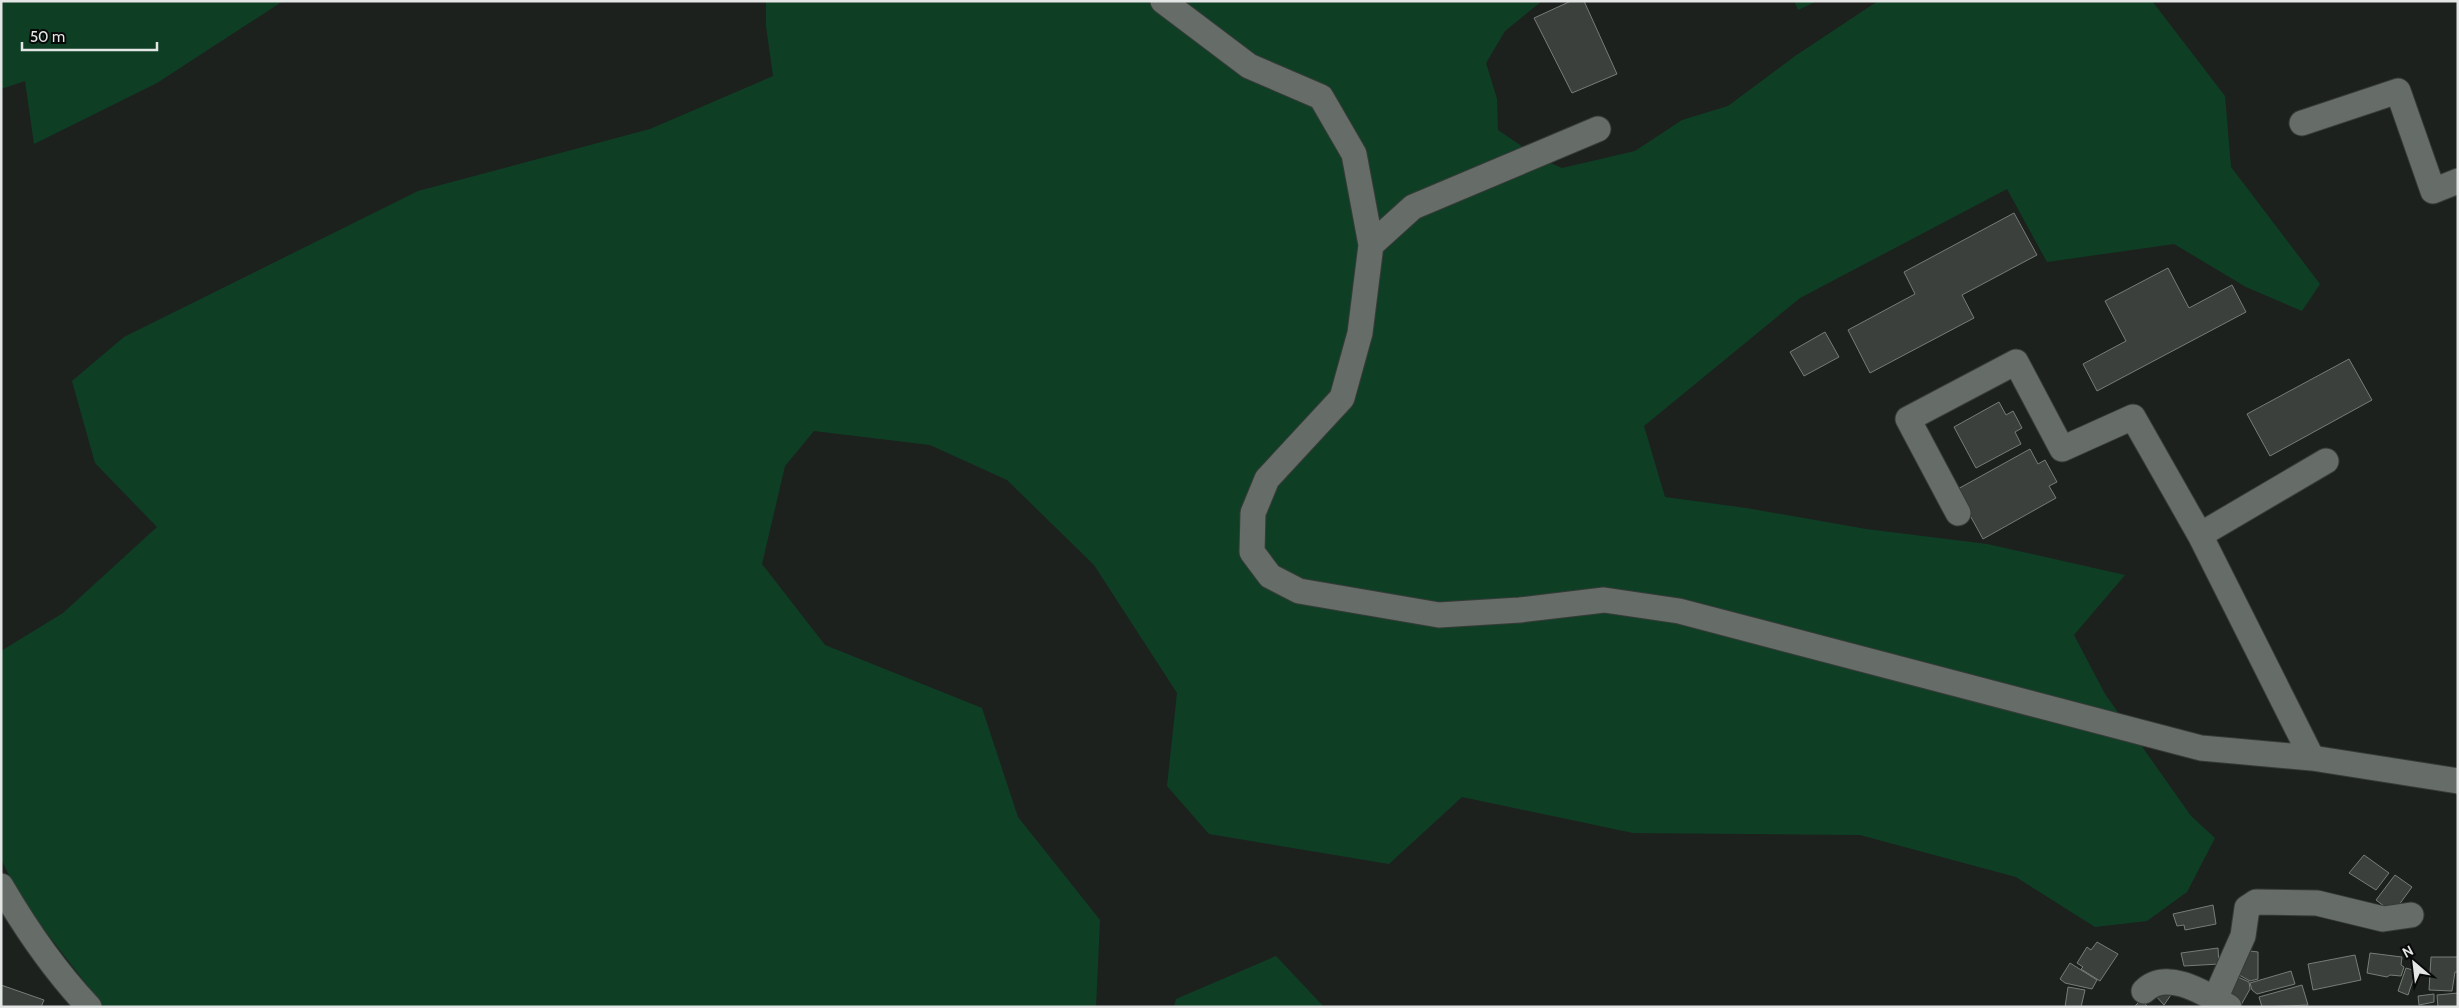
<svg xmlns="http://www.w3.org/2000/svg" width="2459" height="1008" viewBox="0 0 2459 1008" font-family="Cabin,sans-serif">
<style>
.green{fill:#0e3f25}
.building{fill:#3b403c;stroke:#767c78}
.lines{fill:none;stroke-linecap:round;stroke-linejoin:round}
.minor-casing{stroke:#373b38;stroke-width:27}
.minor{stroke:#666c68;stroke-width:25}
</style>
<rect width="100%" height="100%" fill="#1d211e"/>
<path class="green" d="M1,1H289L280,3L157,83L34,144L25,81L1,89Z
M766,1H1542L1505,31L1486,63L1497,99L1498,130L1539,158L1562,168L1635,151L1682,120L1728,106L1795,56L1878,1H2152L2225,96L2231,167L2320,284L2302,311L2246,287L2174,244L2047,262L2007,189L1800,298L1644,426L1665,497L1746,508L1866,529L1987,544L2125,575L2074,635L2105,694L2191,816L2215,838L2187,892L2147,921L2095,927L2016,877L1860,835L1633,833L1462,797L1389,864L1209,834L1167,786L1177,693L1094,565L1007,480L930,445L814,431L785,466L762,564L825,645L982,708L1018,817L1100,920L1096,1007H104L22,901L1,859V651L63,613L157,527L95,463L72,381L124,337L418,191L650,129L773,76L766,26Z
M1794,1H1817L1798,10Z
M1276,956L1324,1007H1174L1176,999Z"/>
<path class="building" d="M1571,1H1584L1617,74L1572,93L1534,18Z
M2014,213L2037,255L1962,295L1974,318L1870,373L1848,330L1915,294L1904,272Z
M2168,268L2189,308L2232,285L2246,312L2097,391L2083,364L2126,341L2105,301Z
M1825,332L1839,357L1804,376L1790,352Z
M2349,359L2372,400L2270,456L2247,414Z
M1999,402L2006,415L2013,411L2022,428L2015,432L2021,444L1976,468L1954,427Z
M2030,449L2038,464L2045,460L2057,482L2049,486L2056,498L1983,539L1956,490Z
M2364,855L2389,873L2376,890L2349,873Z
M2395,875L2412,887L2393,913L2376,900Z
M2213,905L2216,924L2185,930L2184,925L2177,926L2173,914Z
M2097,942L2118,954L2100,981L2081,969L2083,967L2077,963L2087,947L2091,950Z
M2218,948L2219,964L2184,966L2181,953Z
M2243,950L2258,952V979L2250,981L2239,975Z
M2370,953L2402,957L2401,965L2404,967L2401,976L2390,975L2387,977L2367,973Z
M2355,955L2361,980L2313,990L2308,964Z
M2431,957H2458V972H2455L2452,991L2429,990Z
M2070,963L2097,980L2092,989L2065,983L2060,979Z
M2406,968L2416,971L2408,995L2398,991Z
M2291,971L2295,984L2257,994L2252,990L2250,983Z
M2238,977L2249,982L2250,989L2241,1005L2227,998Z
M1,985L44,1000L41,1007H1Z
M2302,985L2308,1005L2262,1007L2259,997Z
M2068,987L2085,990L2081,1007H2065Z
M2175,989L2164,1005L2155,995Z
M2458,993V1007H2438L2437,995Z
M2434,994V1002L2419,1005L2418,996Z
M2141,1000L2148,1007H2134Z"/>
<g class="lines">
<g class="minor-casing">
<path id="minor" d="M1163,1L1249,66L1321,97L1354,154L1371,245L1413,207L1598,129
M2302,123L2398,91L2433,191L2458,181
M1371,245L1360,333L1342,398L1267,479L1253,513L1252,552L1270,576L1299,591L1439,615L1520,610L1604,600L1679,611L2201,748L2312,758L2200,535L2326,461
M1958,513L1908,419L2016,362L2062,449L2133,417L2200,535
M2312,758L2458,781
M1,886C26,929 55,971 89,1007
M2144,991C2167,968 2206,994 2229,1007
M2215,999L2243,936L2247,908L2256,902L2317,903L2383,919L2411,915"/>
</g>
<use href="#minor" class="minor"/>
</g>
<rect width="2459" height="1008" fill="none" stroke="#e3e6e4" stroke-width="5"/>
<g transform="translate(2414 963) rotate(332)" stroke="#080a09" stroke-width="4" paint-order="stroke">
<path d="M0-4L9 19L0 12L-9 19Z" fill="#e3e6e4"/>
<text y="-8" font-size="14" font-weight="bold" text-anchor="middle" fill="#e3e6e4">N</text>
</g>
<path d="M22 42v8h135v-8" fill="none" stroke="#e3e6e4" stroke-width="2.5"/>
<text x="30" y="42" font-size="15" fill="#e3e6e4" stroke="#080a09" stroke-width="4" paint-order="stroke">50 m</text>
</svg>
